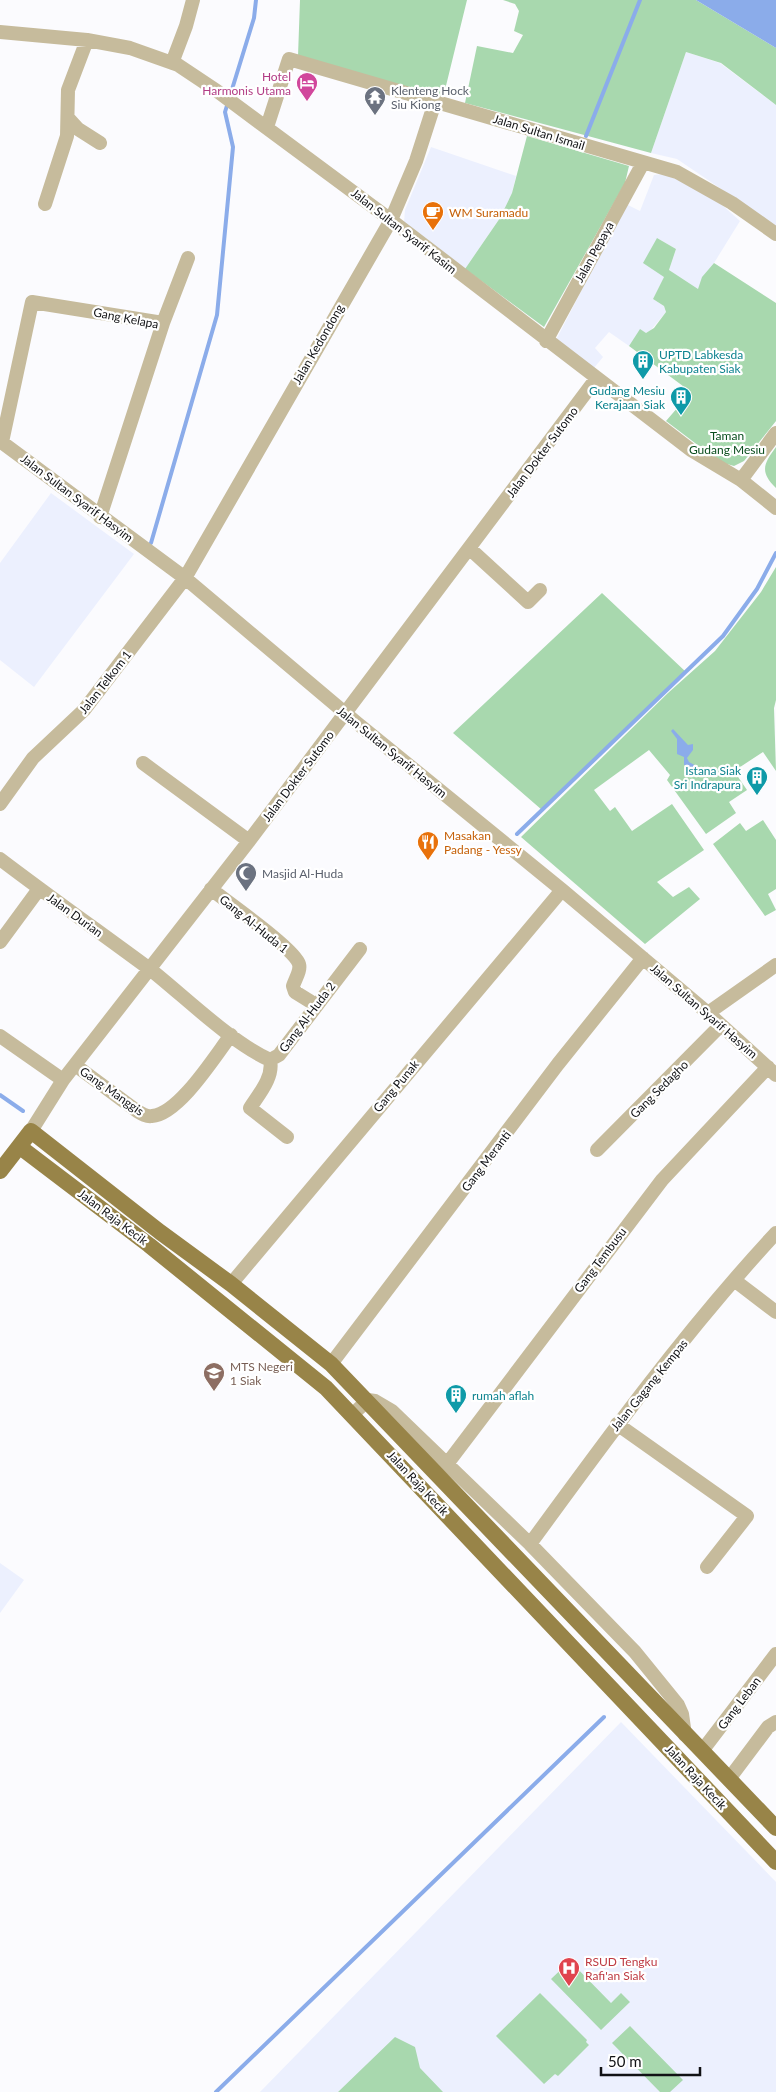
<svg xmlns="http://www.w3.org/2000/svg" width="776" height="2092" viewBox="0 0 776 2092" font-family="Lato,sans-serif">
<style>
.built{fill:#ecf0fe}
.green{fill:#a8d8ae}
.water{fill:#8bacea}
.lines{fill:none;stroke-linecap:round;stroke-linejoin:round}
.stream{stroke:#8bacea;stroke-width:4}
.minor{stroke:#c6bb9c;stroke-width:14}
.major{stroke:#988448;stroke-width:16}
.labels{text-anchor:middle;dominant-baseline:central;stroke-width:4.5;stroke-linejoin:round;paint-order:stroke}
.hotel-label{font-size:12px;fill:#b23c85;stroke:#fff;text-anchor:end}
.worship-label{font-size:12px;fill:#5b616d;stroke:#fff;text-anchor:start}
.street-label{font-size:12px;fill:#111215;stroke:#fff}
.food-label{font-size:12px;fill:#c56008;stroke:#fff;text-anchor:start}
.culture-label{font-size:12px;fill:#0d838f;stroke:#fff;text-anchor:start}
.park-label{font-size:12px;fill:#094d1d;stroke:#fff}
.education-label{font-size:12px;fill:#785e54;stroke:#fff;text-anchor:start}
.health-label{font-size:12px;fill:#be3a42;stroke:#fff;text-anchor:start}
</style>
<rect width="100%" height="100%" fill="#fbfbfe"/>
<path class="built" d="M686,52L720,63L776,105V226L677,159L651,153Z
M431,147L516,176L512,193L500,218L465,269L404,222L405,210Z
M663,174L672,176L720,203L740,221L714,263L703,276L698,290L669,270L676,249L657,238L664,277L653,299L664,306L666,312L650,331L646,333L640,330L629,346L609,332L595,348L603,357L594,368L556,340L626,204L640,211L654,175Z
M51,493L134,554L34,687L0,660V563Z
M0,1563L24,1580L0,1613Z
M621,1722L776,1882V2092H260Z"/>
<path class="green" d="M300,0H467L443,98L298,56Z
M503,0H696L776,48V105L721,63L686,52L651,153L465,103L477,46L513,53L523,35L514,31L519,11L515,4Z
M527,136L629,166L625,183L544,327L465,269L500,218L512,193Z
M657,238L676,249L669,270L698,289L702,277L714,263L776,303V421L744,461L734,466L720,462L666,421L691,392L629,346L640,329L646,333L654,328L666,312L664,306L653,299L664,277L643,263Z
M776,447V488C759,472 764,463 776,447Z
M776,567V700L774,708L776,771L763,752L734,771L747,790L729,802L736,813L706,834L667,780L670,775L649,750L594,790L610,811L615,807L632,831L672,804L704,850L657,882L673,897L689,887L700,899L645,944L521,837L668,693L715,651L761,592Z
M602,593L686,672L542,810L453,733Z
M763,820L776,840V889L768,894L776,910L765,916L713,844L740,823L746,831Z
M570,1961L611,2003L621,1993L630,2002L601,2030L551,1979Z
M540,1993L587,2040L586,2042L589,2045L558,2076L555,2074L544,2084L496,2036Z
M630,2026L683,2080L670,2092H660L612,2043Z
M395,2037L415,2047L420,2068L443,2092H338Z"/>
<path class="water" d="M696,0H776V48Z
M673,729L688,745L693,744V750L687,758L689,762L700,768L703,775L700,777L697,775L695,768L684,765V757L677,754V739L671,731Z"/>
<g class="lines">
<path class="stream" d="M586,136L640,0
M151,543L217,315L233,147L225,112L254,18L256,0
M517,834L723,636L757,589L776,553
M0,1095L23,1111
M216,2092L604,1717"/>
<path class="minor" d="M0,32L87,40L130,48L178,65L217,91L391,220L691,450L741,480L776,508
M172,63L186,26L193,0
M68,118L78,129L100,143
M267,127L289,59L677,172L732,203L776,234
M45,204L67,136L68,90L87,40
M163,323L188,258
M546,341L643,163
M0,441L185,578L357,723L562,890L708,1013L776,1075
M2,442L32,302L163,323L100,517
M741,480L776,433
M469,548L528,602L540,590
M143,763L249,841
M0,804L33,758L84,710L185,578L391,220L416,161L435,102
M0,859C50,897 101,933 151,970C185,997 232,1043 270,1060L279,1055L360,949
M211,889C227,902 295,949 299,964C301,971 295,979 293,986L295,992L316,1005
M0,942L39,889
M708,1013L776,965
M0,1036L63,1080
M270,1060C274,1077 259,1094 250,1108L287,1137
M75,1065L137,1111C142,1114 147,1117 152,1116C179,1114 215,1056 231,1035
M31,1131L63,1080L249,841L596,379
M597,1150L720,1026
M734,1280L776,1312
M231,1284L562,890
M331,1364L558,1064L643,958
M353,1414L368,1400L375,1401L392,1411L530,1544L635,1652L678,1705L682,1714L685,1735
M617,1424L747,1516L707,1567
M447,1464L662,1180L768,1067
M530,1544C608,1437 686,1330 776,1233
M702,1751L776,1654
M729,1779L768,1727L776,1722"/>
<path class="major" d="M20,1147L149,1245L326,1388L776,1862
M0,1171L31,1131L160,1232L231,1284L331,1364L776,1828"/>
</g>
<defs>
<g id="hotel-pin" transform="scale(1.125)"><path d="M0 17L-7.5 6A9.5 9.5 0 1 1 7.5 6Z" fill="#d1479c" stroke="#fff"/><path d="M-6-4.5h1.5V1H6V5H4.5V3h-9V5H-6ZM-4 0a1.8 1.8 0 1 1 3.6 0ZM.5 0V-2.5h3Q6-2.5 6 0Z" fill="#fff"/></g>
<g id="temple-pin" transform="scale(1.125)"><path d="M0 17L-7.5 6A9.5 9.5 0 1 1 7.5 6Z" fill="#6b7280" stroke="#fff"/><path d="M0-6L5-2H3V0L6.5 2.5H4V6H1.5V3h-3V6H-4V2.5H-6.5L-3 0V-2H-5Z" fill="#fff"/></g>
<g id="cafe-pin" transform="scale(1.125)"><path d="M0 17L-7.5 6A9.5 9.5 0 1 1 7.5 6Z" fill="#e8710a" stroke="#fff"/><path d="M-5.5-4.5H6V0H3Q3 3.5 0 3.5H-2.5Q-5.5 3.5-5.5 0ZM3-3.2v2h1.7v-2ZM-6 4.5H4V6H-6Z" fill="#fff"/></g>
<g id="building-pin" transform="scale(1.125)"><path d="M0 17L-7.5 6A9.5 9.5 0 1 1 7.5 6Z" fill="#0f9aa8" stroke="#fff"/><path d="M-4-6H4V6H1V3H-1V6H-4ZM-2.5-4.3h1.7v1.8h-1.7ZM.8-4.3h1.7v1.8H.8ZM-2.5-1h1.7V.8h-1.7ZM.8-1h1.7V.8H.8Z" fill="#fff"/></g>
<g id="restaurant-pin" transform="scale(1.125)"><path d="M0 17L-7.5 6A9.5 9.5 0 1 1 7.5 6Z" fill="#e8710a" stroke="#fff"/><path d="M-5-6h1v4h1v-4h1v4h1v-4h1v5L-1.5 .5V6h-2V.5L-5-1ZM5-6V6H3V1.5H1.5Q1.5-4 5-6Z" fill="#fff"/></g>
<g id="mosque-pin" transform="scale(1.125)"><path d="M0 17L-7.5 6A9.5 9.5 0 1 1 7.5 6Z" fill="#6b7280" stroke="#fff"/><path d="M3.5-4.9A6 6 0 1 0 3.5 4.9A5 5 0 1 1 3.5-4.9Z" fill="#fff"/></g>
<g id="school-pin" transform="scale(1.125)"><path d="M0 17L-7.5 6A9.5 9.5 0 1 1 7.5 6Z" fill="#8d6e63" stroke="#fff"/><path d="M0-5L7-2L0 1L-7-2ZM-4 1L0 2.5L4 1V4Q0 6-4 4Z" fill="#fff"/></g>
<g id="hospital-pin" transform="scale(1.125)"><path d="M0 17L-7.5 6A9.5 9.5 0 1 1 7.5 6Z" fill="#e0444e" stroke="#fff"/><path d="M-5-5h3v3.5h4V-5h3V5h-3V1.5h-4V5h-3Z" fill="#fff"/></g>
</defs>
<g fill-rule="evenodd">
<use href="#hotel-pin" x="307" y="83"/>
<use href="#temple-pin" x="375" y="97"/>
<use href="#cafe-pin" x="433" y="212"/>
<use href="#building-pin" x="643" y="361"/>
<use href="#building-pin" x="681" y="397"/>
<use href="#building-pin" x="757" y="777"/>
<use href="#restaurant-pin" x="428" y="842"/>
<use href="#mosque-pin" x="246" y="873"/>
<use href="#school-pin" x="214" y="1373"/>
<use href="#building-pin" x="456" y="1395"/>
<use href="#hospital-pin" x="569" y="1968"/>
</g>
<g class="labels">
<g class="hotel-label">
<text x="291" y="76">Hotel<tspan x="291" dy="14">Harmonis Utama</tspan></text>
</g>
<g class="worship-label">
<text x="391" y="90">Klenteng Hock<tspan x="391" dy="14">Siu Kiong</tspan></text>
<text x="262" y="873">Masjid Al-Huda</text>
</g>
<g class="street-label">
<text transform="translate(539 132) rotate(17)">Jalan Sultan Ismail</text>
<text transform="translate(404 231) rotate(38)">Jalan Sultan Syarif Kasim</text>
<text transform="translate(594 252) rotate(-61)">Jalan Pepaya</text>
<text transform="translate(126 318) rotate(11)">Gang Kelapa</text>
<text transform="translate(318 344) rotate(-60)">Jalan Kedondong</text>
<text transform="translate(542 452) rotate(-53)">Jalan Dokter Sutomo</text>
<text transform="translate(77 498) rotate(37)">Jalan Sultan Syarif Hasyim</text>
<text transform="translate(105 682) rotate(-52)">Jalan Telkom 1</text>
<text transform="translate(392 752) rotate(39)">Jalan Sultan Syarif Hasyim</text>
<text transform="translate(298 776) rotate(-53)">Jalan Dokter Sutomo</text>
<text transform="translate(75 915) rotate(36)">Jalan Durian</text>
<text transform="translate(254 924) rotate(39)">Gang Al-Huda 1</text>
<text transform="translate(704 1011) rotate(41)">Jalan Sultan Syarif Hasyim</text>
<text transform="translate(307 1017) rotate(-53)">Gang Al-Huda 2</text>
<text transform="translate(396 1086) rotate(-50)">Gang Punak</text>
<text transform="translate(659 1089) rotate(-45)">Gang Sedagho</text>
<text transform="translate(112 1091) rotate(35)">Gang Manggis</text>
<text transform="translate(486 1161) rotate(-53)">Gang Meranti</text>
<text transform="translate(113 1217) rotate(37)">Jalan Raja Kecik</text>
<text transform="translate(600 1260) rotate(-53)">Gang Tembusu</text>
<text transform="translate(649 1385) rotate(-51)">Jalan Gagang Kempas</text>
<text transform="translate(418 1483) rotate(47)">Jalan Raja Kecik</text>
<text transform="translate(739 1703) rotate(-53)">Gang Leban</text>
<text transform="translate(696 1777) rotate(47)">Jalan Raja Kecik</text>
</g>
<g class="food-label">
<text x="449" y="212">WM Suramadu</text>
<text x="444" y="835">Masakan<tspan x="444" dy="14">Padang - Yessy</tspan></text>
</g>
<g class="culture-label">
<text x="659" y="354">UPTD Labkesda<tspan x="659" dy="14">Kabupaten Siak</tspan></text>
<text x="665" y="390" text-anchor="end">Gudang Mesiu<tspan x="665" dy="14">Kerajaan Siak</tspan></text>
<text x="741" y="770" text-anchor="end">Istana Siak<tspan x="741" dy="14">Sri Indrapura</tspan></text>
<text x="472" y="1395">rumah aflah</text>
</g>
<g class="park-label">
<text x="727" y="435">Taman<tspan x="727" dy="14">Gudang Mesiu</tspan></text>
</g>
<g class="education-label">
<text x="230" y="1366">MTS Negeri<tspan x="230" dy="14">1 Siak</tspan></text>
</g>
<g class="health-label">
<text x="585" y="1961">RSUD Tengku<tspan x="585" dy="14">Rafi'an Siak</tspan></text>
</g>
</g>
<path d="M601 2067v8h99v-8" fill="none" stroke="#111215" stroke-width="2.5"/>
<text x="608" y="2067" font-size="15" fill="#111215" stroke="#ffffff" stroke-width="4" paint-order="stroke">50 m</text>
</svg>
